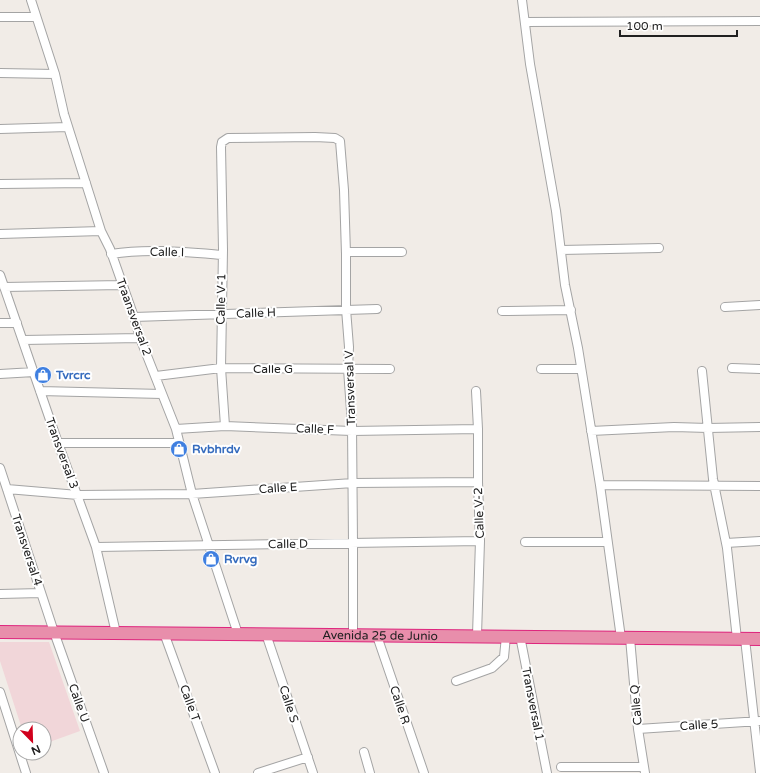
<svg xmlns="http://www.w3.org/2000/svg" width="760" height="773" viewBox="0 0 760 773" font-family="'Varela Round',sans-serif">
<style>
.commercial{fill:#f1d6d9}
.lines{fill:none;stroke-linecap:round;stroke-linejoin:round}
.minor-casing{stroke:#a4a4a4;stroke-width:10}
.highway-casing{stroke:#de257d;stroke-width:14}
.minor{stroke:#fff;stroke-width:8}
.highway{stroke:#e88eab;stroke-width:12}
.labels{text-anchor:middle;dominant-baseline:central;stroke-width:4;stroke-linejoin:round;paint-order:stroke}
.street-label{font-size:12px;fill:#202020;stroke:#fff}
.shop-label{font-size:12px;font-weight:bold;fill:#366cbe;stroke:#fff;text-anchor:start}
</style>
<rect width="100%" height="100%" fill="#f1ece7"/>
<path class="commercial" d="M0,642H49L80,731L44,744V729H22L0,661Z"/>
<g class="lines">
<g class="minor-casing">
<path id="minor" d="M31,0L55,74L64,114L101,231L110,249L134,317L140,338L176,429L192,494L238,634
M522,0L530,64L556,211L565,285L578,348L600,485L621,638
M0,17H36
M525,22L760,21
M0,73L55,74
M0,129L68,127
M0,184L86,183
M0,234L101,231
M561,250L659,248
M346,252H402
M111,254C148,248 186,252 222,255
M0,275L58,443L96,547L116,633
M4,287L122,285
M725,307L760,305
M502,311L571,310
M134,317L377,309
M0,323H17
M23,340L140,338
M732,368L760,369
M541,369H581
M702,371L713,479L727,548L737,639
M0,374L34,372
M156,376L221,368L390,369
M40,391L162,394
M476,391L478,429V482L480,541L477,635
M225,426L221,368L223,250L221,147L222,142L228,138L315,137L335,138L340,141L344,190L346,254V309L349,347L348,369L352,425L353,543V635
M176,429L225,426L352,431L478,429
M591,431L674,427L708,428L760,427
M58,443H179
M0,468L54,632L104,773
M600,485L760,486
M7,489L78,495L192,494L353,483L478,482
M525,542H607
M726,543L760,541
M96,547L480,541
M0,594L41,593
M164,633L215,773
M266,634L313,773
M377,636L424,773
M520,636L547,773
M630,638L638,729L645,773
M745,639L760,772
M456,681L492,668L504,657L506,636
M0,692L26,773
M638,729L760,721
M364,752L370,773
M561,767H644
M258,773L308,757"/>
</g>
<g class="highway-casing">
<g id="highway">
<path id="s1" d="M0,632L760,639"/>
</g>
</g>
<use href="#minor" class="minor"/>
<use href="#highway" class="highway"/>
</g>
<defs>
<g id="shop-disc" transform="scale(0.9)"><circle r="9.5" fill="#3f7fe0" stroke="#fff"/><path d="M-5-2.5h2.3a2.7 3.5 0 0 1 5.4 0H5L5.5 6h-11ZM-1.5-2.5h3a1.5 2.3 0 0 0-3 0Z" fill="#fff"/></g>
</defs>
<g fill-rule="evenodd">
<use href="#shop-disc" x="43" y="375"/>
<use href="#shop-disc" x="179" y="449"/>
<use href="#shop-disc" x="211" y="559"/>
</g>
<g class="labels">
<g class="street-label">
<text transform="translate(167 252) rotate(1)">Calle I</text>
<text transform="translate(221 299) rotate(-89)">Calle V-1</text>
<text transform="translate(256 313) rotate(-2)">Calle H</text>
<text transform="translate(134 317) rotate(70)">Traansversal 2</text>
<text x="273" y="369">Calle G</text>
<text transform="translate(350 388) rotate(-92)">Transversal V</text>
<text transform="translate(315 429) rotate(2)">Calle F</text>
<text transform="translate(62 453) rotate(70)">Transversal 3</text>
<text transform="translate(278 488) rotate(-4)">Calle E</text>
<text transform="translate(479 513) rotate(-92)">Calle V-2</text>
<text transform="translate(288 544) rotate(-1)">Calle D</text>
<text transform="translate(27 550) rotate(72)">Transversal 4</text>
<text stroke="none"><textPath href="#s1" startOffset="380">Avenida 25 de Junio</textPath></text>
<text transform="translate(79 703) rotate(70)">Calle U</text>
<text transform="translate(190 703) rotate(70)">Calle T</text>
<text transform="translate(289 704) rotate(72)">Calle S</text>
<text transform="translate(533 704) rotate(79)">Transversal 1</text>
<text transform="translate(400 705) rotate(71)">Calle R</text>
<text transform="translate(636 705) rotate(-95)">Calle Q</text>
<text transform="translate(699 725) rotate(-4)">Calle 5</text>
</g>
<g class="shop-label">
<text x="56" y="375">Tvrcrc</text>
<text x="192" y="449">Rvbhrdv</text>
<text x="224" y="559">Rvrvg</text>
</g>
</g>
<g transform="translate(32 741) rotate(157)"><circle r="19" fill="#ffffff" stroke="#a6a6a6"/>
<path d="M0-3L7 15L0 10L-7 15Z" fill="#d1001c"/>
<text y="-6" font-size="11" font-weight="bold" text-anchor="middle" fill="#202020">N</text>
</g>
<path d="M620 30v6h117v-6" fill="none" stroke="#202020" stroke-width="2"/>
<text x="626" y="30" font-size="12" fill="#202020" stroke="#ffffff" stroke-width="3" paint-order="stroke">100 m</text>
</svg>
